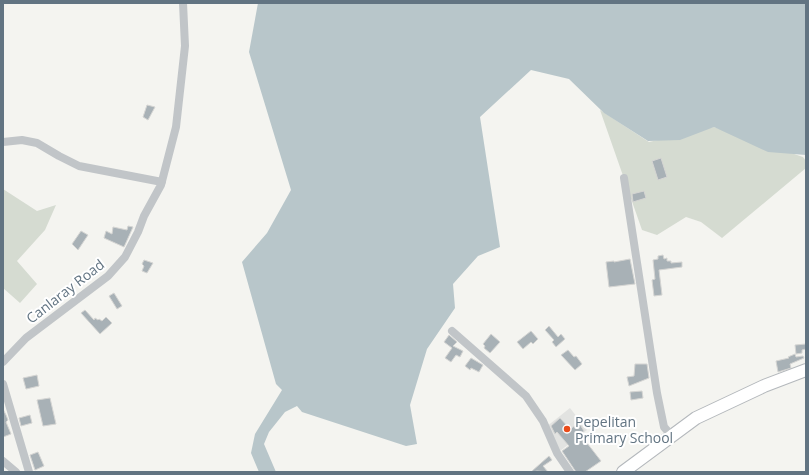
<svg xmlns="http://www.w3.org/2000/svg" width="809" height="475" viewBox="0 0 809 475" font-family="'Open Sans',sans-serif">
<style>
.built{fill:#e2e3e1}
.green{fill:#d5dbd1}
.water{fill:#b8c6ca}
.building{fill:#a8b1b6;stroke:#d5d5d3}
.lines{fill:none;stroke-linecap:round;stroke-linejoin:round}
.primary-casing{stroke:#b4b8bc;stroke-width:14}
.minor{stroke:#c1c5c8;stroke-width:8}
.primary{stroke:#fff;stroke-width:12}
.poi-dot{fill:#ea4c1a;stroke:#fff;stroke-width:1.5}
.labels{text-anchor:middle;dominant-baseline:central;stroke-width:4;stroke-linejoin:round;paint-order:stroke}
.street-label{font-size:14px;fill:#627482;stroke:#fff}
.poi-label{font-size:14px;fill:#627482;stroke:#fff;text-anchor:start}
</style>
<rect width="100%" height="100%" fill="#f4f4f0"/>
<path class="built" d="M570,408L587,430L560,451L546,427Z"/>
<path class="green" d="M600,110L649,142L714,127L803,157L806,161V168L722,238L701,222L686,217L657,235L642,230Z
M3,189L37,211L56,205L45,230L17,261L37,284L20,303L3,288Z"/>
<path class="water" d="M258,3H806V155L768,152L714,127L680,140L648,141L604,113L569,79L531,70L480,117L500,247L478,256L453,284L455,308L427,349L410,405L417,444L406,446L302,412L297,406L285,412L269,432L264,444L276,472H259L251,453L255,434L282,390L276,384L242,262L267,233L291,190L249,52Z"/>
<path class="building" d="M147,105L155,107L148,120L143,117Z
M661,158L667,177L658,180L652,161Z
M644,191L646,198L633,202L632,194Z
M128,226L133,227L124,247L104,238L106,231L112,234L113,227L127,230Z
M81,231L88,235L78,250L72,244Z
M663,255L664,259L667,258V261H671V263L682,262V267L659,270L662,295L654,296L652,280L655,279L653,260L658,259V256Z
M630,259L635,284L609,287L606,262L614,261V262Z
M144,260L153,263L147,273L142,271L144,266L142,264Z
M114,293L122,306L117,309L109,296Z
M85,310L94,320L95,318L98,320L99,319L102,321L106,317L112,323L100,334L81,313Z
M549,326L558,337L561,334L565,339L556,347L552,342L554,340L545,330Z
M531,331L538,339L533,344L531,342L523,349L517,342Z
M491,334L500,342L490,353L484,348L485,346L483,344Z
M449,335L457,342L453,346L463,351L460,357L456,355L451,362L445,358L452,348L444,342Z
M806,344V349L802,350V353L796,354L795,345Z
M568,350L574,357L576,356L582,364L575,370L561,355Z
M795,354L796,357L803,356L804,358L790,364L791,368L778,372L776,361L789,358L788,357Z
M471,358L483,365L479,372L471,368L470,370L465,366Z
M635,364H647L649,378L629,386L627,377L634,376Z
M37,375L39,386L26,389L23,378Z
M642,391L643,398L631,400L630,392Z
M50,398L56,424L43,426L37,400Z
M3,409L6,415L8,420L6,422L11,434L3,437Z
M30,415L32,423L21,426L19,418Z
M560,418L570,429L579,423L584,431L580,434L601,461L585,472H576L562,451L569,446L557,432L555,434L551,426Z
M38,452L44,466L35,470L30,455Z
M549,456L552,460L543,466L548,472L537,471L533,472L532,471Z"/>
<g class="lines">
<g class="primary-casing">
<path id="primary" d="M623,472L696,418L764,386L806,370"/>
</g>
<path class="minor" d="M3,142L22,140L37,143L59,156L79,166L162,182
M624,178L657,393L664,427L672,436
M452,331L526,396L543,421L557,453L570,472
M3,362L26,338L108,276L125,257L138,232L144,216L161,185L176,127L185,46L183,3
M3,384L29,472
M3,461L16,472"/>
<use href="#primary" class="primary"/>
</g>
<circle class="poi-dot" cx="567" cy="429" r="4"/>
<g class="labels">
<g class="street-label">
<text transform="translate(65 291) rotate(-38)">Canlaray Road</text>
</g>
<g class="poi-label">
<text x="575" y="421">Pepelitan<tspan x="575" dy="16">Primary School</tspan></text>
</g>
</g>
<rect width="809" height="475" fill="none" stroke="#627482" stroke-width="8"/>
</svg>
